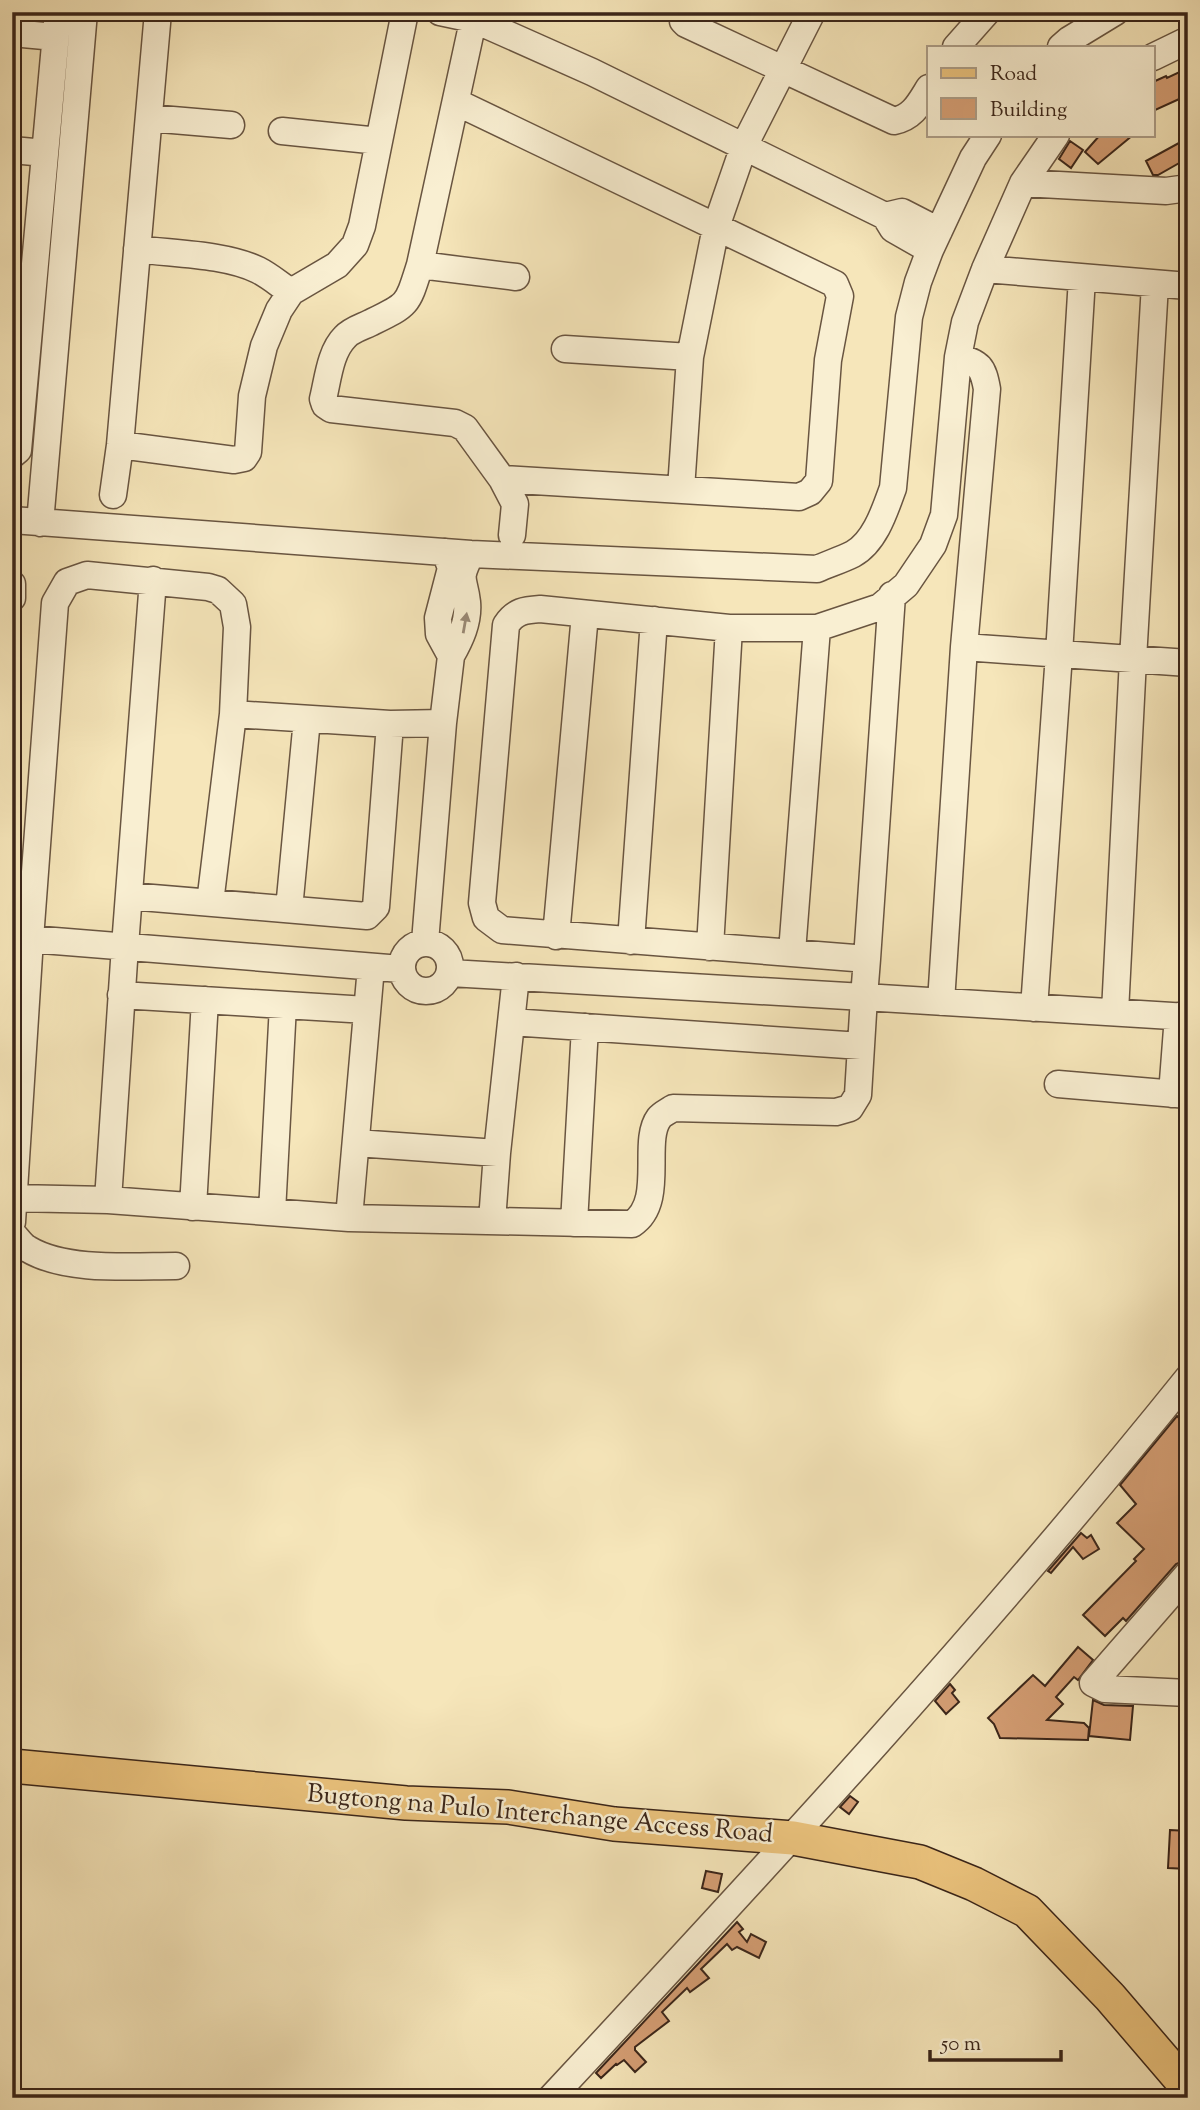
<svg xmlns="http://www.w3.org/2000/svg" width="1200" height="2110" viewBox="0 0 1200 2110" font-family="'Sorts Mill Goudy',serif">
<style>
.building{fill:#d59e74;stroke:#3a2519;stroke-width:2}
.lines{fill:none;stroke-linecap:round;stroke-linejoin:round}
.minor-casing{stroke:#695541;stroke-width:29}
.major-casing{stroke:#3a2519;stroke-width:36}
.minor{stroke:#f9efd2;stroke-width:26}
.major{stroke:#ebc37d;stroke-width:33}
.oneway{fill:#9a8a76}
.labels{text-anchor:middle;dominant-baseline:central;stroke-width:5;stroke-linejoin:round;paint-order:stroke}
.street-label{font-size:26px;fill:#3a2519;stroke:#f9efd2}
</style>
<rect width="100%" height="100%" fill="#f6e6ba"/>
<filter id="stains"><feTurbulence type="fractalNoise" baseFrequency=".00286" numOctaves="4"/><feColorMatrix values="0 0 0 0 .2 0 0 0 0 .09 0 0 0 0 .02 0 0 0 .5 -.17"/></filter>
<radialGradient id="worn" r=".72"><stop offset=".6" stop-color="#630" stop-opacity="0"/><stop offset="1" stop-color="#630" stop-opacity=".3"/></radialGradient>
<path class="building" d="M1188,68V95L1153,111V82L1166,76L1167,78Z
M1100,135H1133L1098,164L1085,152Z
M1188,138V158L1158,175H1153L1146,161Z
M1070,141L1083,150L1071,168L1059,159Z
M1177,1416L1188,1427V1559L1176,1564L1126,1621L1123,1618L1105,1636L1083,1615L1136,1561L1134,1559L1144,1549L1117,1523L1136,1504L1120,1485Z
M1081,1533L1087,1538L1091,1535L1099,1549L1083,1559L1073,1547L1051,1573L1048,1571Z
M1078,1647L1093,1660L1078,1680L1074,1677L1056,1697L1063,1704L1047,1720L1084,1723L1089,1728L1088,1740L1000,1738L994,1724L988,1718L1033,1675L1045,1686Z
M950,1684L955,1690L952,1693L959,1702L946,1714L935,1701Z
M1093,1700L1104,1705L1133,1706L1130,1740L1089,1736Z
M850,1796L858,1802L849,1814L840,1807Z
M1170,1830L1188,1831V1869L1168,1868Z
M706,1871L722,1874L718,1892L702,1888Z
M737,1922L743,1929L739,1932L747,1942L751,1934L766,1942L759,1958L737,1947L732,1950L727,1944L701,1969L709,1978L690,1992L687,1988L662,2012L669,2021L635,2047V2050L646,2062L635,2072L624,2060L617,2065L616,2064L601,2078L596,2073Z"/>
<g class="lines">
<g class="minor-casing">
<path id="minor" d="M440,12L473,19L592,72L885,216L893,229L930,250
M475,12L420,265C407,306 409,304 370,323C362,327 351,330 345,337C330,352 328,379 323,399L325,405L331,409L455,423L465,428L502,479L515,504L512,535
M683,12V21L686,24L894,121C913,117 919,104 929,88
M12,33L55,37
M956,47L987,12
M1061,47L1069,40L1115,12
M1153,57L1188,40
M456,102L835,284L840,296L828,360L819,481L810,492L799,497L502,479
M149,118L231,125
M282,131L379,141
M12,150L45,153
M1023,183L1166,191L1188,188
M885,216L902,212L939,231
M137,249C174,254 225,254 258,270C270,276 280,285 291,292
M420,265L516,277
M985,269L1188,286
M565,349L690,357
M120,445L234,460L244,458L248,452L252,396L264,346L279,310L291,292L337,265L355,245L362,226L405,12
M12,455L18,450L58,12
M681,489L690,357L716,227L744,146L812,12
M113,495L120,445L158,12
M12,520L471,554L817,569C828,564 841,560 853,554C875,542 885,510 893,488L909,317L918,282L930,250L973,158L988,135
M40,523L84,12
M445,552L451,568L438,618L439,634L451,656C460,640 469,622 467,602C464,576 457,582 471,554
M12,584V598
M964,647L1188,663
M443,723L451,656
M390,724L443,723L425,942
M129,896L367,916L376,907L390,724L233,714
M289,909L307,719
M556,936L585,614
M30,939L401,969
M631,941L654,620
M402 967a24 24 0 1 1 48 0a24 24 0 1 1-48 0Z
M710,947L729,628
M792,952L817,628
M867,959L892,595
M450,973L864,997L867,959L502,930L486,918L482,903L506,625C515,611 525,610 540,609L729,628H817L880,607L906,585L933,545L944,515L958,357L965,322L985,269L1023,183L1056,135
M121,995L367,1010
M941,1002L964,647L987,389C983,367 980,363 958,357
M1034,1008L1059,654L1082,278
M1115,1012L1133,659L1155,284
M511,1022L861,1046
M1058,1084L1188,1095
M1172,1094L1178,1016
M356,1143L497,1153
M14,1198L108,1200L349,1218L632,1224C666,1202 641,1142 659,1118C662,1114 669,1111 673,1108L836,1112L850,1108L858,1095L864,997L1188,1017
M108,1200L125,946L153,580
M193,1207L205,1000
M272,1212L283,1005
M349,1218L371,967
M492,1221L497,1153L516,976
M12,1222L30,939L55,603L67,582L87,575L208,587L218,590L233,604L237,627L233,714L210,903
M574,1223L585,1027
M12,1233C17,1238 22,1246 28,1249C66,1272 133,1266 176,1266
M1188,1574L1093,1683L1105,1689L1188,1693
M551,2098C769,1864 987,1628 1188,1378"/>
</g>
<g class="major-casing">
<path id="major" d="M12,1766L406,1803L508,1807L614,1824L793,1838L920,1862L974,1884L1027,1911L1110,1997L1188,2088"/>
</g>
<use href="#minor" class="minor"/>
<use href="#major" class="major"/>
</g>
<defs><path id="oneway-solid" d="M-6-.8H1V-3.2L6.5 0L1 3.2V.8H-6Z" transform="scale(1.75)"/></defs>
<use class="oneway" href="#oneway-solid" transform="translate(465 623) rotate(-80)"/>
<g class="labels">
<g class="street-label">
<text transform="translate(540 1815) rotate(5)">Bugtong na Pulo Interchange Access Road</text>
</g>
</g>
<rect width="1200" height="2110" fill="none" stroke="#f6e6ba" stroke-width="42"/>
<rect x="14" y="14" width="1172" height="2082" fill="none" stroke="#3a2519" stroke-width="3.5"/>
<rect x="21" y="21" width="1158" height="2068" fill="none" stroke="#3a2519" stroke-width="2"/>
<rect x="927" y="46" width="228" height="91" fill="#f9efd2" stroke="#ad9e88" stroke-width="2"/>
<rect x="941" y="68" width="35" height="10" fill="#ebc37d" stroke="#ad9e88" stroke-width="2"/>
<text x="990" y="80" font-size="21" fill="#3a2519">Road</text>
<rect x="941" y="98" width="35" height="21" fill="#d59e74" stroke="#ad9e88" stroke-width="2"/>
<text x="990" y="116" font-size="21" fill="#3a2519">Building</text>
<path d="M930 2050v10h131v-10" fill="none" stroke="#3a2519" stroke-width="3.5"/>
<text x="941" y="2050" font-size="21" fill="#3a2519" stroke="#f9efd2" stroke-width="5" paint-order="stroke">50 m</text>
<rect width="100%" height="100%" filter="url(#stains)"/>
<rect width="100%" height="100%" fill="url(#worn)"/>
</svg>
